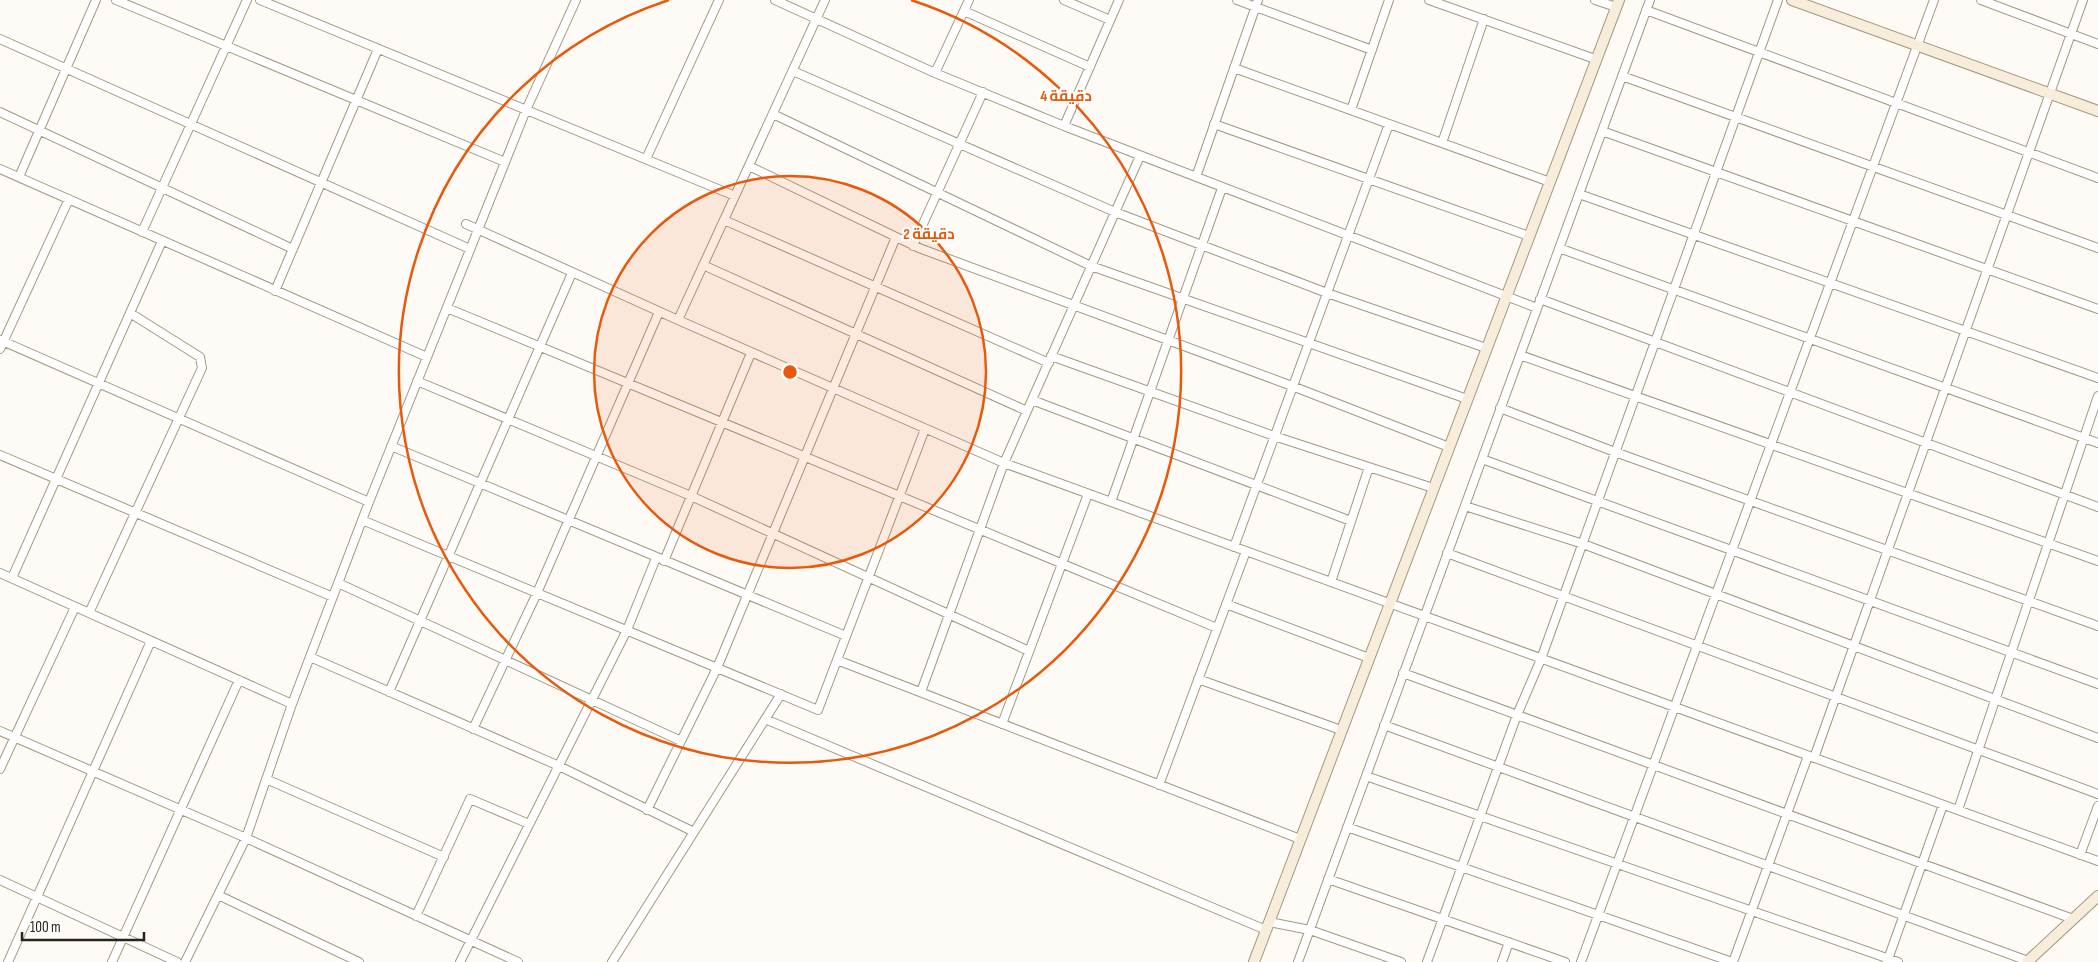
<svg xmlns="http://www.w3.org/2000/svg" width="2098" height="962" viewBox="0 0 2098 962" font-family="'Sofia Sans Condensed',Cairo,sans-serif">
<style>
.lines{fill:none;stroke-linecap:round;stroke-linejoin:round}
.street-casing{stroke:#a39980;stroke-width:10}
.secondary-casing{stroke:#a39980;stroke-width:12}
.street{stroke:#fff;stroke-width:8}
.secondary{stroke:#f8ecda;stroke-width:10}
.ring{fill:none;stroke:#e8590c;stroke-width:2.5}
.centre{fill:#e8590c;stroke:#fff;stroke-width:2.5}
.ring-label{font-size:15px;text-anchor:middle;font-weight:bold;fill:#e8590c;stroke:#fff;stroke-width:4.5;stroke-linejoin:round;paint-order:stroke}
</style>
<rect width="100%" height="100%" fill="#fefbf6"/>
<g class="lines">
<g class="street-casing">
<path id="street" d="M116,0L505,162
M260,0L735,196
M775,0L935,73L1064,126L1537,308
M1064,0L1110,20
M1237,0L1372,50
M1429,0L1595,59
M1595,0L1616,7
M1981,0L2098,44
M1646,10L2098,178
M964,11L1090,67
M0,39L470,249
M1234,68L1550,182
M793,71L1115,212L1327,293L1486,348
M935,73L969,0
M1622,76L2098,248
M1351,110L1389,0
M0,112L293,249
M773,114L1091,266L1467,399
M1214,124L1529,236
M1064,126L1119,0
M1602,131L2098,309
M1442,143L1484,19
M646,159L719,0
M749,166L919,248L1292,386L1449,447
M0,169L427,357
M19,177L96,0
M1196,177L1258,0
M1579,194L2098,378
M724,220L1049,363
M466,224L678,320L1004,463L2098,861
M142,232L247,0
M913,246L983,92
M1559,248L2098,443
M703,265L1027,411
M275,291L378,49
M1540,299L2098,507
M447,308L1217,628
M678,320L825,0
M0,340L369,502
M0,349L69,199
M1520,355L2098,561
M1051,356L1274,436L1433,488
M417,381L691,496L1029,651
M1032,400L1351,521
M1500,408L1615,452L2098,626
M391,446L846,636
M0,455L333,597
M1482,459L2098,684
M1111,502L1222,188
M1465,506L1583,544L2098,738
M362,520L818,710L925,429
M1234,547L1389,124
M1447,553L2098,794
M664,561L751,353
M0,573L292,704
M12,578L162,241
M1331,582L1369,467
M338,583L681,741
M1226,604L1369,658
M89,613L202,368L200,357L130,313
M310,657L559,766L694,832
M837,660L1300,839
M1403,673L2073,919
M1198,679L1341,730
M389,692L572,273
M921,692L1004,463L1140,156
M765,719L1266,930
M1002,724L1088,494
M1384,725L2028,961
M473,729L537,593L659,312
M0,731L246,838L518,962
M1814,758L2083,0
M0,769L75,607
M1366,776L1898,962
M266,779L444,857
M1159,785L1246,551
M647,810L717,668L896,237
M1958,810L2098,396
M1347,827L1732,962
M2080,855L2098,806
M1328,879L1565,962
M0,880L177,962
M218,895L359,962
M416,916L470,799L529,824
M1269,922L1310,930L1401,962
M8,962L151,641
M112,962L239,680
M185,962L246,838L292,704L369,502L526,110L576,0
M460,962L627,630L656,558
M612,962L781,694
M1298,962L1650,0
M1427,962L1517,715L1541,659L1778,0
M1502,962L1509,942
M1581,962L1934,0
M1733,962L1808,756
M1887,962L1943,805"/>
</g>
<g class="secondary-casing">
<path id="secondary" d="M1792,0L2098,111
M1254,962L1619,0
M2027,962L2098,896"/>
</g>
<use href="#street" class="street"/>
<use href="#secondary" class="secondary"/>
</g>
<circle cx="790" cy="372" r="196" fill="#e8590c" fill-opacity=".12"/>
<g class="ring">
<circle cx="790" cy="372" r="196"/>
<path d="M911 0A391 391 0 1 1 669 0"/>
</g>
<circle cx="790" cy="372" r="8" class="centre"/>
<g class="ring-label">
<text x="1066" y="101">4 دقيقة</text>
<text x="929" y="239">2 دقيقة</text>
</g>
<path d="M22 932v8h122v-8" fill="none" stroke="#28231a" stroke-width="2.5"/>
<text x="30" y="932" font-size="15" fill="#28231a" stroke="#ffffff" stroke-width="4" paint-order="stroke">100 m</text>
</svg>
